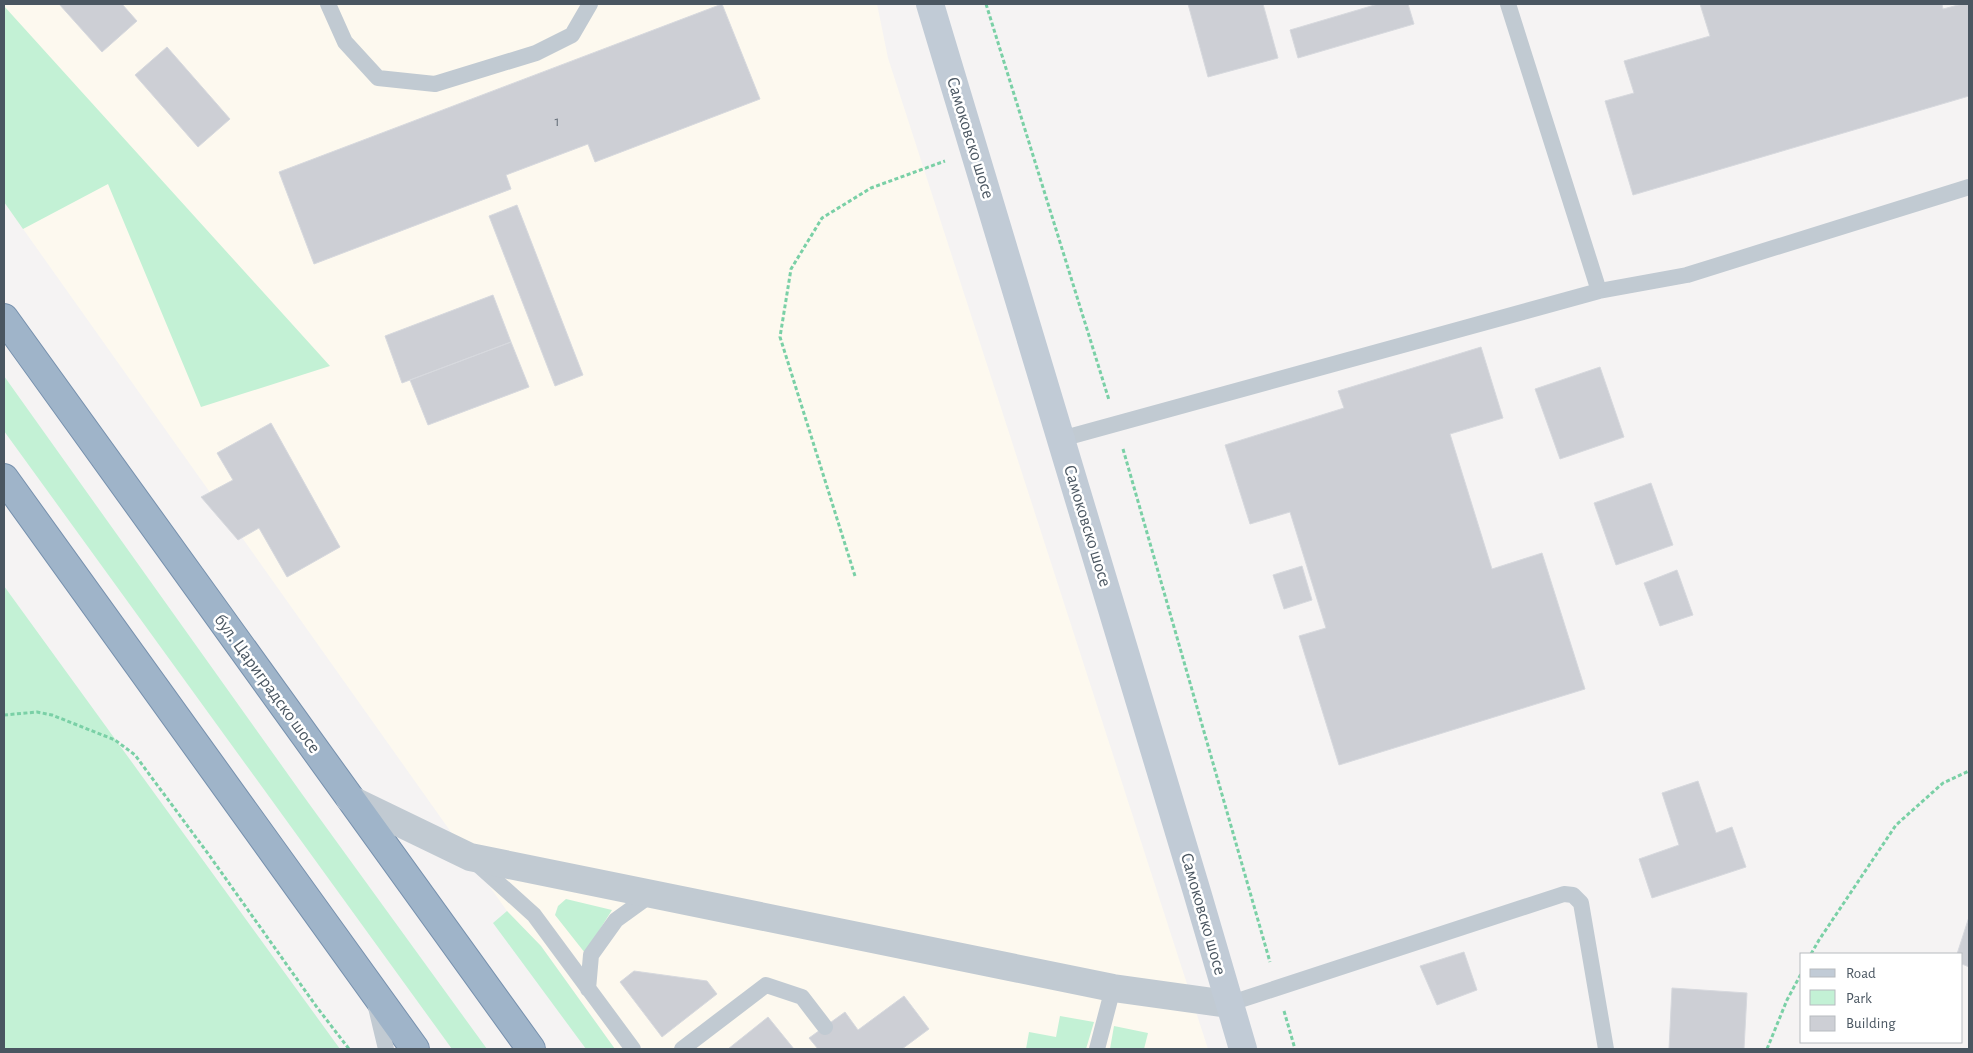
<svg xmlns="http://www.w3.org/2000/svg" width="1973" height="1053" viewBox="0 0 1973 1053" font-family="'Alegreya Sans',sans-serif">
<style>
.commercial{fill:#fdf9ef}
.green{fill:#c3f1d5}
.building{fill:#cdcfd5;stroke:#d7d9de}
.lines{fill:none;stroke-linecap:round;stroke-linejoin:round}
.trunk-casing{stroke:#7690ad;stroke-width:30}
.path{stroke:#7ad0a6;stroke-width:3;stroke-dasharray:4 2.5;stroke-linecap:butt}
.service{stroke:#c1cad2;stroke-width:16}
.minor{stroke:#c1cad2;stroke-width:28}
.secondary{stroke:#c1cbd6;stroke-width:28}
.trunk{stroke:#9fb4c9;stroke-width:28}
.labels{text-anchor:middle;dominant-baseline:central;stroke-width:5;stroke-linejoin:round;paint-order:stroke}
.number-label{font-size:15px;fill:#6b747e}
.street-label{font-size:18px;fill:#4a5661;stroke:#fff}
</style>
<rect width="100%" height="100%" fill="#f5f3f3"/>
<path class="commercial" d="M4,4H877L888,58L1208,1049H615L541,946L507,911L4,202Z"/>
<path class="green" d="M4,6L330,366L201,407L108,184L23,229L4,202Z
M4,376L302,794L487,1049H452L4,431Z
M4,586L340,1049H4Z
M566,899L612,910L585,953L555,915L558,906Z
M507,911L541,946L615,1049H586L493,923Z
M1060,1016L1094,1022L1086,1049H1026L1029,1032L1056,1037Z
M1114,1026L1148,1033L1144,1049H1110Z"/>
<path class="building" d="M59,4H122L137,21L102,52Z
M722,4L760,99L595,162L588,144L506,175L511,189L314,264L279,172Z
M1188,4H1263L1278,58L1208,77Z
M1378,4H1408L1414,24L1298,58L1290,30Z
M1700,4H1942L1943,9L1962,4H1969V96L1633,195L1605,101L1634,93L1624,61L1710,36Z
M167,47L230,119L198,147L135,75Z
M517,205L583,375L555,386L489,216Z
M493,295L511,342L402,383L385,336Z
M511,342L529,387L428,425L410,380Z
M1481,347L1503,418L1450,434L1492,569L1542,553L1585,689L1339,765L1299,636L1326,628L1290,512L1250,524L1225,445L1344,408L1338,391Z
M1600,367L1624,437L1560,459L1535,389Z
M271,423L340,547L287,577L259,528L238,540L201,497L233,480L217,453Z
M1651,483L1673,545L1616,565L1594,503Z
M1302,566L1312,600L1284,609L1273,575Z
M1677,570L1693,615L1660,626L1644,583Z
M1698,781L1716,833L1732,827L1746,867L1652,898L1639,859L1679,845L1662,793Z
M1969,917V967L1962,964V954H1957Z
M1464,952L1477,990L1437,1005L1420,966Z
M634,971L707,981L717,994L662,1037L620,982Z
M1672,988L1747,993L1744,1049H1669Z
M904,996L929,1029L902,1049H818L809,1038L845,1012L858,1030Z
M768,1017L794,1049H728Z"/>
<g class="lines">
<g class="trunk-casing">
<path id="trunk" d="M4,318L531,1049
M4,478L415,1049"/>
</g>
<path class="path" d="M986,4L1109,400
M1123,449L1270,962
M855,576L780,337L791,269L822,218L871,188L945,161
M4,715L37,712L52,715L115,740L135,755L209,855L316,1006L349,1049
M1811,954L1819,940L1896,825L1943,783L1969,771
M1284,1011L1295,1049
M1767,1049L1787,1000L1802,972"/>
<path class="service" d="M328,4L345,42L378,78L435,84L536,53L572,35L590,4
M1599,291L1687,275L1969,187
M1061,439L1599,291L1508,4
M474,861L534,915L633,1049
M588,989L591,955L616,920L652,894
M375,1003L386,1049
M1228,1004L1564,894L1573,895L1581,903L1606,1049
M682,1049L766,985L802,997L825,1027
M1097,1049L1113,988"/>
<path class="minor" d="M350,799L470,857L1113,988L1228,1004"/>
<path class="secondary" d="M930,4L1197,892L1243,1049"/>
<use href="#trunk" class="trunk"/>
</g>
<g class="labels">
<g class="number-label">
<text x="557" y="121">1</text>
</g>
<g class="street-label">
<text transform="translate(970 138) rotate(73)">Самоковско шосе</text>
<text transform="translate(1087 526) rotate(73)">Самоковско шосе</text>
<text transform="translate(267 684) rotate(54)">бул. Цариградско шосе</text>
<text transform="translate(1203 914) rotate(74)">Самоковско шосе</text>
</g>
</g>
<rect width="1973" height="1053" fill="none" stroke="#4a5661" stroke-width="10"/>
<rect x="1800" y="953" width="162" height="90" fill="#ffffff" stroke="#b7bbc0"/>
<rect x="1810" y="969" width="25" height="8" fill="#c1cbd6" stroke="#b7bbc0"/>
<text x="1846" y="978" font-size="15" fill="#4a5661">Road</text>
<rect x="1810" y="990" width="25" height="15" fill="#c3f1d5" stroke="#b7bbc0"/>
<text x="1846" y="1003" font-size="15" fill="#4a5661">Park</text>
<rect x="1810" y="1016" width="25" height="15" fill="#cdcfd5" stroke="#b7bbc0"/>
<text x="1846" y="1028" font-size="15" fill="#4a5661">Building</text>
</svg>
